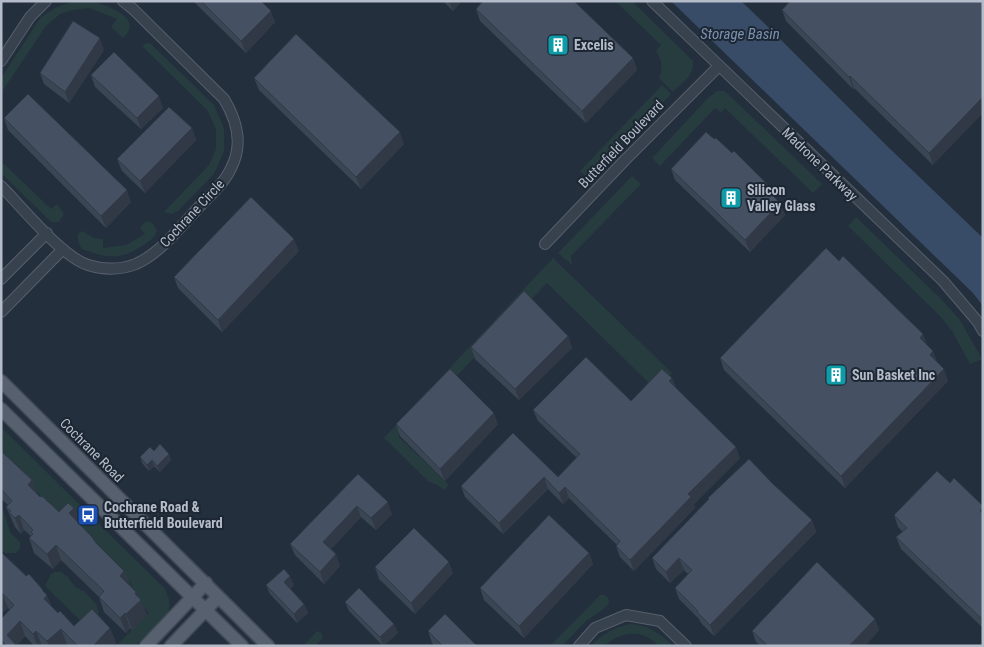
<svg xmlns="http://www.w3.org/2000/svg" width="984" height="647" viewBox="0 0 984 647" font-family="'Roboto Condensed',sans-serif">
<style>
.green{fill:#263c3f}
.water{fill:#394c67}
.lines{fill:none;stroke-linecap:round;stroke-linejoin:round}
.minor-casing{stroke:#565f6c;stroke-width:12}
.major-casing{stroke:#414a57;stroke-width:15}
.minor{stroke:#38414e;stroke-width:10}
.major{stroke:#56606e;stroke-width:12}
.wall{fill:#3b4654}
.shaded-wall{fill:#303945}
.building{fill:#455162;stroke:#303945}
.labels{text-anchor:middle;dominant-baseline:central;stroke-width:4;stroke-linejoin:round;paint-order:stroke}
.poi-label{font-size:14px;font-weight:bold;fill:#b4bcc9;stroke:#1d2633;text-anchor:start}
.street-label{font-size:14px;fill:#b4bcc9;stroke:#1d2633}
.water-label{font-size:15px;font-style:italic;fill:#7c92b1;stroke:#1d2633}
</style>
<rect width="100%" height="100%" fill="#242f3e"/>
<path class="green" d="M91,1C107,5 145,18 123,38L111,27L117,19L89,8L73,10L60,14L46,26L1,93V78L41,17L57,7L72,2Z
M615,1H632L693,61C695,75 682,83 673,92L659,78C663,67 662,61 656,51L661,45Z
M146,43L151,44L214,105L224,128V151L214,174L178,211L172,214L164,212L209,165L216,149V129L207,110L142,46Z
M662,85L671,94L589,180L580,171Z
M717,91H724L730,96L822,184L813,193L725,108L721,113L715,108L660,166L652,158L708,98Z
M1,161L51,209L57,204L64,214L59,222H51L1,173Z
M632,176L641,184L571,256L572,265L558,253Z
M856,217L940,298L960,320L982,359L970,364L952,331L940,316L848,226Z
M149,221L153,224L157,230C155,237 151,240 145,244C122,260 108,259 82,249L78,241V234L82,231L94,238L103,239V248L126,245L145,234L140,228L144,223Z
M553,258L672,373L656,390L547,283L398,436L449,485L444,490L439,486L428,481L384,438Z
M1,427L165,589C169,598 171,603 168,613L135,646H116L149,613L127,590L132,584L77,531L84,524L73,513L65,521L1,456Z
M1,509L4,512L10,532L20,542V549L16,553H5L1,551Z
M55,572H61L68,577L75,587L85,592L96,604L99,612L96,619L82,622L45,586L51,574Z
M600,595H605L608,598L609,603L605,608L586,621L562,646H550Z
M630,624C647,624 661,634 673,646C669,646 665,646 661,646C657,645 655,642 651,639C635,629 618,634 604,646H591C603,633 613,628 630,624Z
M317,631L321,633L323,638L315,646H303Z"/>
<path class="water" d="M671,1H741L762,21L886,145L983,238V306L973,293Z"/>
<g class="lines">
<g class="minor-casing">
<path id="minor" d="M652,1L943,281L978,322L983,331
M1,61L30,17L46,1
M1,186C22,207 62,257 88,265C104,270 120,270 136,264C162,252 181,226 200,206C210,196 221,186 228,174C232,167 236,158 237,150C240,132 233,114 224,99L133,9L123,1
M545,244L625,160L719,66
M1,279L47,233
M1,312L63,249
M579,646L595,628L626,615L660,621L686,646"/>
</g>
<g class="major-casing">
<path id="major" d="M1,381L268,646
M1,409L242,646
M146,646L206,583
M171,646L218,597"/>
</g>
<use href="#minor" class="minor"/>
<use href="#major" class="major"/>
</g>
<path class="wall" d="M193,1H261L275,22L246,53Z
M443,1H462L453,11Z
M983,1L933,165L854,88L853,89L786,21L782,10Z
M476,9L633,58L637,70L586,123L480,21Z
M104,50L69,103L44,84L40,73Z
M91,75L163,108L141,129L95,87Z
M254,78L404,144L361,189L259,90Z
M4,118L131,202L106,228L8,130Z
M192,128L196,140L145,193L122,171L117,159Z
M714,139L732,153L767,184L771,194L780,203L785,215L750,252L675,180L671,169Z
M299,251L222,332L178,288L174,277Z
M568,336L572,348L519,400L475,359L471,347Z
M927,345L948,381L845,488L724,370L720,358Z
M672,378L676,388L740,458L694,504L695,508L634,571L620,557L616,546L617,545L569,498L563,504L548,489L503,534L465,497L461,486L513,433L558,477L577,458L538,421L533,410L631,401Z
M396,424H498L445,481L400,436Z
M1,451L32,480L37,494L59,512L74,508L79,524L96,543L124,571L130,585L138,596L147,615L132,630L130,628L126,633L104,612L99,597L61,560L53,569L34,553L29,538L31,536L24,530L21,534L15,527L6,507L8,505L1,499Z
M154,451L169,454L171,460L160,472L154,466L149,471L142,463L140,457Z
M358,474L392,514L376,530L361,517L331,549L340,566L324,584L295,555L290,544Z
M950,483L983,506V628L901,549L896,537L903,532L898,527L894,515Z
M773,484L812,520L816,532L714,636L701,623L699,619L679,599L675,588L688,574L684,570L670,583L656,569L652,558L708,500V498Z
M1,552L44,592L52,607L58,613L74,626L110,628L116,643L113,646H68L67,644L65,646H34L25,636L17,645V646H1V619L10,610L8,608L3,612L1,610Z
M589,553L593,564L524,638L484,600L480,588Z
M375,567L453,573L415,614L379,579Z
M266,585H294L290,589L304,604L308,613L297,623L270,594Z
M345,602L394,624L398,633L383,646L349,611Z
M875,619L879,630L865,646H760L756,642L752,631Z
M428,631L477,646H435L432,643Z"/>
<path class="shaded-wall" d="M449,1H462L453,11Z
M271,11L275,22L246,53L241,41Z
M100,38L104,50L69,103L65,92Z
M633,58L637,70L586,123L582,111Z
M850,76L854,88L853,89L849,77Z
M159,96L163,108L141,129L137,118Z
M983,97V113L933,165L929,153Z
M192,128L196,140L145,193L140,181Z
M400,132L404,144L361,189L356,177Z
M767,184L772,196L764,187Z
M127,190L131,202L106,228L101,216Z
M780,203L785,215L750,252L745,240Z
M294,239L299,251L222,332L218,320Z
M923,334L928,346L920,338Z
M568,336L572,348L519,400L515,389Z
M933,351L938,363L930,355Z
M944,369L948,381L845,488L841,476Z
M672,378L676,390L669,381Z
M494,413L498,424L445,481L440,469Z
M736,447L740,458L694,504L695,508L634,571L630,560L688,494Z
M169,454L171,460L160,472L157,466Z
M152,460L154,466L149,471L147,465Z
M544,477L548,489L503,534L499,523Z
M32,480L38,495L28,485Z
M565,487L569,498L563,504L559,493Z
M388,502L392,514L376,530L371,518Z
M357,506L361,517L327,554L323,542Z
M74,508L79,523L74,528L69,513Z
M19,515L24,530L21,534L15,518Z
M812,520L816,532L714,636L710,625Z
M56,545L61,560L53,569L47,554Z
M589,553L593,564L524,638L519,626Z
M336,554L340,566L324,584L320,572Z
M679,558L684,570L670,583L666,572Z
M449,562L453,573L415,614L411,603Z
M124,571L130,586L120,576Z
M290,576L294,585L288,591L284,582Z
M42,590H43L46,597L47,595L53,610L44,599Z
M136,592L140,601L141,600L147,615L132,630L126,614L135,594Z
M2,593L8,608L3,612L1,606V594Z
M304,604L308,613L297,623L294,614Z
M125,613L130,628L126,633L120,618Z
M875,619L879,630L865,646H849Z
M20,621L25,636L16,646L7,635Z
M394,624L398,633L383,646L380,637Z
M110,628L116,643L113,646H93Z
M61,629L67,644L65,646H49L47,641Z
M36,631L42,646H37L33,634Z"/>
<path class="building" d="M201,1H261L271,11L241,41Z
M483,1H574L633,58L582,111L476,9Z
M790,1H983V97L929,153L850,76L849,77L782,10Z
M73,21L100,38L65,92L40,73Z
M296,34L400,132L356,177L254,78Z
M114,52L159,96L137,118L91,75Z
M28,94L127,190L101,216L4,118Z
M169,107L192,128L140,181L117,159Z
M706,132L714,139L716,138L732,153L734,151L767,184L764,187L780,203L745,240L671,169Z
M251,197L294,239L218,320L174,277Z
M826,248L839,261L843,256L923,334L920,338L933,351L930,355L944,369L841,476L720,358Z
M524,291L568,336L515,389L471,347Z
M586,357L631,401L662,369L672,378L669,381L736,447L688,494L691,497L630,560L616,546L620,541L565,487L559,493L544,477L499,523L461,486L513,433L558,477L580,454L533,410Z
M450,369L494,413L440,469L396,424Z
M160,444L169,454L157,466L152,460L147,465L140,457L150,447L154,451Z
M1,451L32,480L28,485L40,497L42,496L59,512L68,503L74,508L69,513L92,537L96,543L124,571L120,576L136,592L135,594L141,600L126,614L125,613L120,618L99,597L104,591L56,545L47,554L29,538L33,534L31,532L33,530L19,515L15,518L9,512L11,511L6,507L12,501L1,489Z
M749,459L773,484L812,520L710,625L697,612L698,611L675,588L692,570L679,558L666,572L652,558L709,499L708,498Z
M937,471L950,483L954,478L983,506V507L980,511L983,514V620L896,537L907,528L894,515Z
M358,474L388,502L371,518L357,506L323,542L336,554L320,572L290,544Z
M549,515L589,553L519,626L480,588Z
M414,528L449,562L411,603L375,567Z
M1,552L26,576L29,574L43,590H42L47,595L44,599L58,613L60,611L74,626L92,609L110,628L93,646H78L61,629L47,641L36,631L33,634L20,621L7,635L17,646H7L1,640V619L14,605L2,593L1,594Z
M817,562L875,619L849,646H768L752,631Z
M284,569L290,576L284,582L304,604L294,614L266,585Z
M359,588L394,624L380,637L345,602Z
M445,614L477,646H443L428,631Z"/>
<defs>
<g id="building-square" transform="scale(1.125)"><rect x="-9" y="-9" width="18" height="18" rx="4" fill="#0f9aa8" stroke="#1d2633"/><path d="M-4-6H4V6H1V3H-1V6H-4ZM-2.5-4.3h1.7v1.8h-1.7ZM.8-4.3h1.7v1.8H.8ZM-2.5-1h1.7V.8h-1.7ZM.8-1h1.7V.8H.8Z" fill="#fff"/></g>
<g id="bus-square" transform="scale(1.125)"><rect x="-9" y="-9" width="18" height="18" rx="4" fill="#1a4fb4" stroke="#1d2633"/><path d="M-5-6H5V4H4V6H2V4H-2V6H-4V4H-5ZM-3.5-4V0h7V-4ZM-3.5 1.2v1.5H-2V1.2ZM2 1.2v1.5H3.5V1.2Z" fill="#fff"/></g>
</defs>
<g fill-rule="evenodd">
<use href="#building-square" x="558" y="45"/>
<use href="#building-square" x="731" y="198"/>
<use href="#building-square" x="836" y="375"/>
<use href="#bus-square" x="88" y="515"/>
</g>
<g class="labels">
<g class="poi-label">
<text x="574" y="45">Excelis</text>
<text x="747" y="190">Silicon<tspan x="747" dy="16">Valley Glass</tspan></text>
<text x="852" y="375">Sun Basket Inc</text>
<text x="104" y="507">Cochrane Road &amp;<tspan x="104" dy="16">Butterfield Boulevard</tspan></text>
</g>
<g class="street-label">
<text transform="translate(621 144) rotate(-46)">Butterfield Boulevard</text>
<text transform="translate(820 164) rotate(44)">Madrone Parkway</text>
<text transform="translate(192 213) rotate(-47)">Cochrane Circle</text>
<text transform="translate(92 450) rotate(45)">Cochrane Road</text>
</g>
<g class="water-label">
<text x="740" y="34">Storage Basin</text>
</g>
</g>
<rect width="984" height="647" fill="none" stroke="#b4bcc9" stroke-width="5"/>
</svg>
